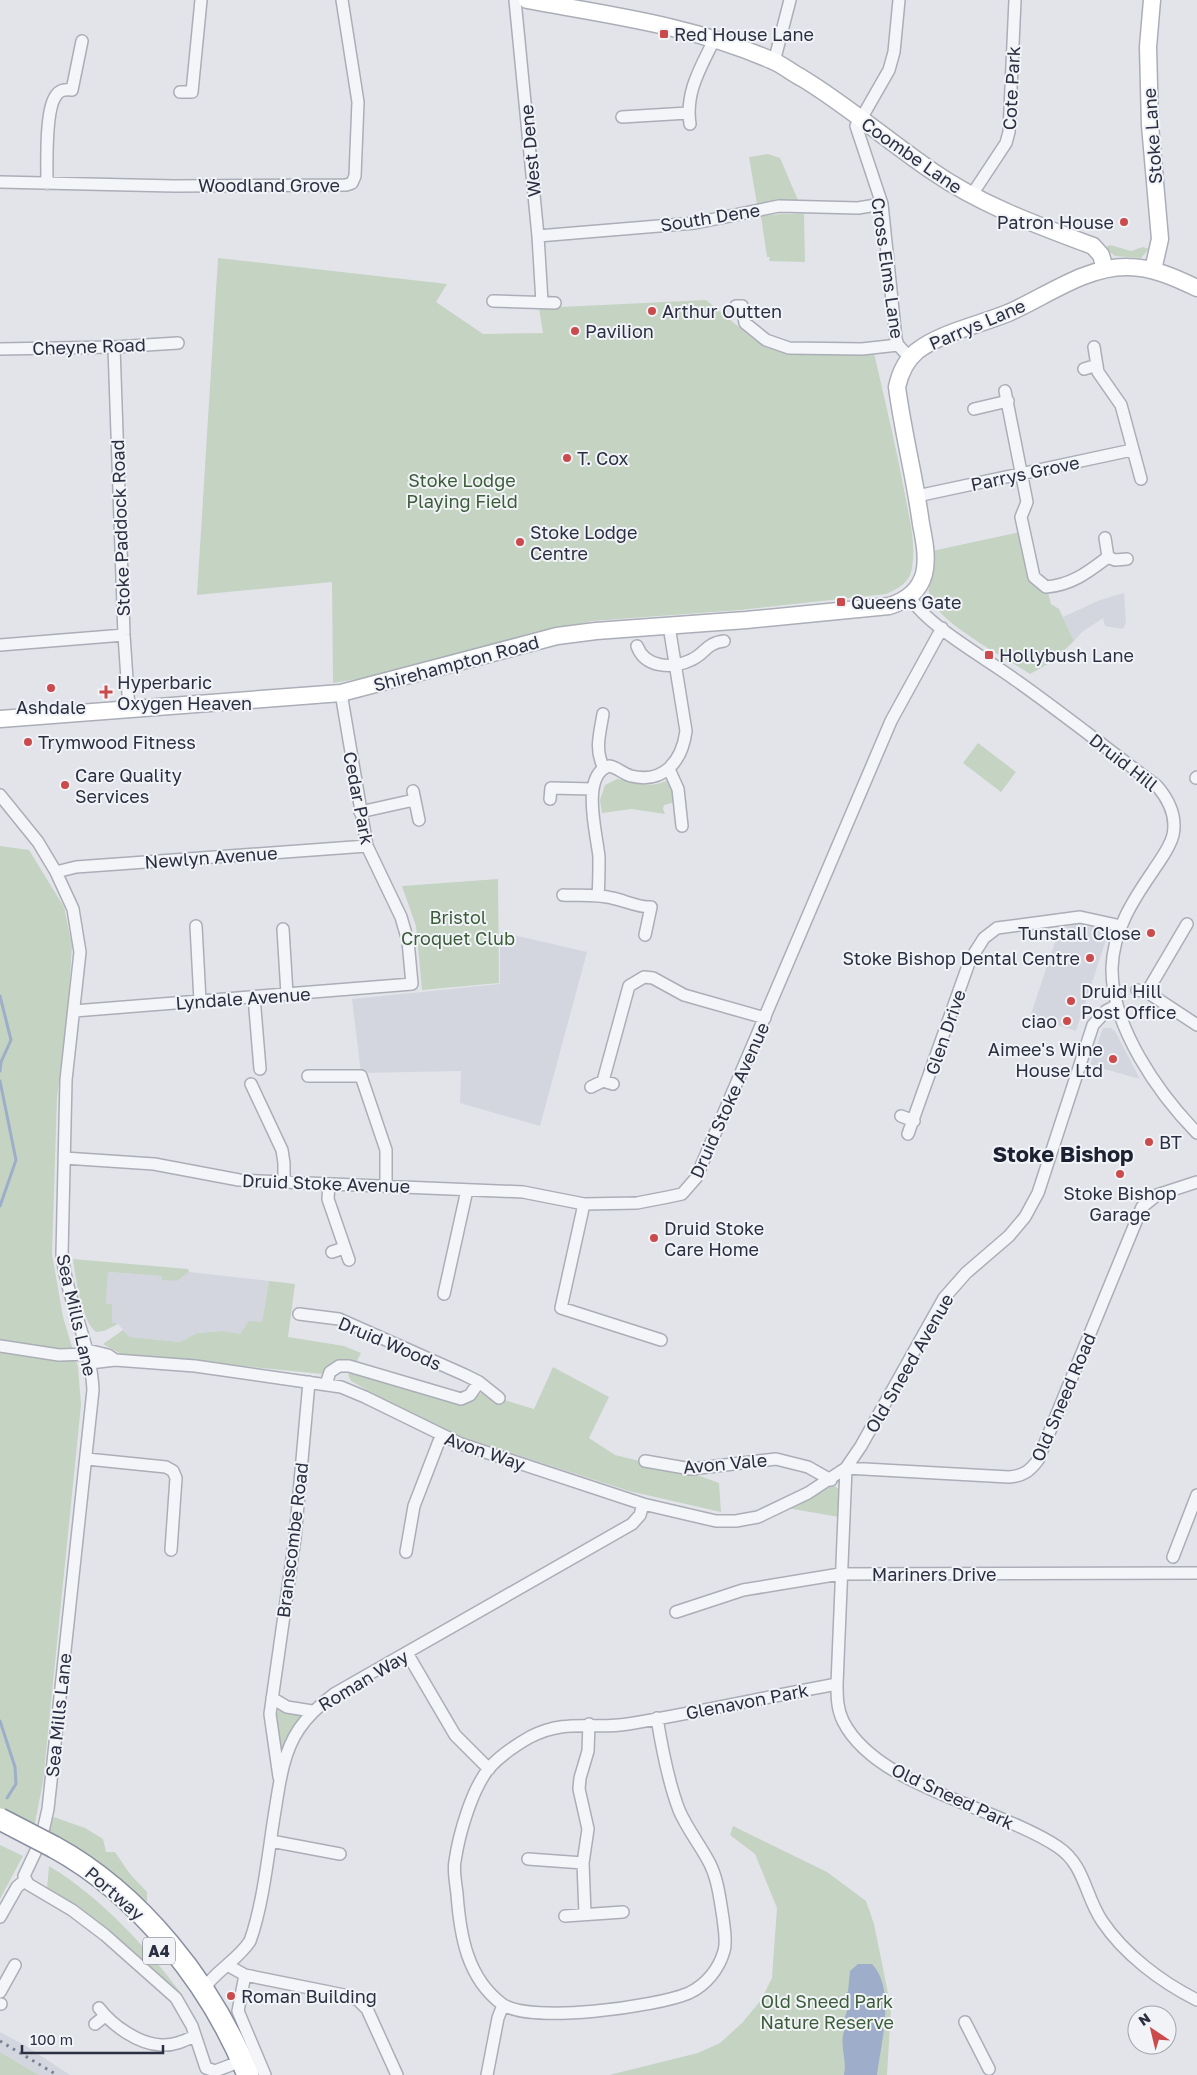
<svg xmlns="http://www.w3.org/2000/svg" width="1197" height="2075" viewBox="0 0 1197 2075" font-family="'Golos Text',sans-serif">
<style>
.built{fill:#d4d6df}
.green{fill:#c5d3c3}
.water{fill:#9eadc9}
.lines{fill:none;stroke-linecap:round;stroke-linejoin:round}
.stream{stroke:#9eadc9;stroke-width:3}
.street-casing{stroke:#abaeb7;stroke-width:14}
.secondary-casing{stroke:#abaeb7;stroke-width:19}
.highway-casing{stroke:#898fa0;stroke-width:24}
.street{stroke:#f4f5f8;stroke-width:11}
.secondary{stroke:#fff;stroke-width:16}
.highway{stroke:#fff;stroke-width:21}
.rail{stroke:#7b8193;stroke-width:3;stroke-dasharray:2.5 5;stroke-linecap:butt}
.highway-bridge-casing{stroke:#898fa0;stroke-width:24;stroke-linecap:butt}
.highway-bridge{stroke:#fff;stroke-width:21}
.poi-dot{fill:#cb4a4c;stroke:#f1f3f7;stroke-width:2}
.labels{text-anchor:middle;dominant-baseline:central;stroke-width:4;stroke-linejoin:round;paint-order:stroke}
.shield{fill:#f1f3f7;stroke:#666a78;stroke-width:1}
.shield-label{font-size:16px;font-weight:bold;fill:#2a2f41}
.poi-label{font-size:18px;fill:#2a2f41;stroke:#f1f3f7;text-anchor:start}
.street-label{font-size:18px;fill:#2a2f41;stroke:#f1f3f7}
.park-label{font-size:18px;fill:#3a5d38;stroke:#f1f3f7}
.district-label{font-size:22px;font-weight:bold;fill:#1c2132;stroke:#f1f3f7}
</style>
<rect width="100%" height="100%" fill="#e2e4ea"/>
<path class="built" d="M1124,593L1126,622L1123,629L1105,626L1103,618L1082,632L1074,641L1063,617L1100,600Z
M1075,924L1102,929L1107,937L1076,1031L1030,1017L1057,936L1064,927Z
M500,932L587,952L540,1126L460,1103L461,1071L361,1073L352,999L500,984Z
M1103,1028H1111L1115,1031L1140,1079L1090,1065Z
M108,1272L162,1276V1279L177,1281L189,1272L269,1281L262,1323L240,1334L223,1331L197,1333L180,1342L130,1337L118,1324L111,1322L112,1304H106Z
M0,2032L26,2046L70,2075H39L0,2052Z"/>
<path class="green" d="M768,154L780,158L798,200L757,204L749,157Z
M781,214H804L805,262L769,261L770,257H767L761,216Z
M1110,245L1131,251L1143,247L1149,249L1141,258L1115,256L1107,250L1106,247Z
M218,258L447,284L436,302L483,334L543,333L539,308L706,300L756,341L781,352L874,353C885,401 897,450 906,500C910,522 916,545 912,568C910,582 898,589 886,594L740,610L592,621L376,676L333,683L332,582L197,595Z
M1020,532L1030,567L1048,592L1051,604L1059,609L1074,641L1053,661L1030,674C1007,659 936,621 930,597C926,583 930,565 932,551Z
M978,743L1016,772L1001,792L963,763Z
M617,779C637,782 647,790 668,780L672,786L675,802L664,805L663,809L665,814L631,809L602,813L600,800L605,785Z
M0,846L29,850L64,907L72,945L68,1009L57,1098L52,1254L63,1317L78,1367L81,1405L43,1782L34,1828L9,1815L0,1831Z
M498,879L499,983L422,990L416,926L402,886Z
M73,1259L188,1269L189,1272L177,1281L162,1280V1276L108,1272L106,1304H112V1322L118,1324L104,1331L96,1332C82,1322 75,1276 73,1259Z
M269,1281L295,1284L288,1337L344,1346L361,1353L356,1363L327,1369L323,1374L121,1354L103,1344L123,1330L130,1337L180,1342L197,1333L223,1331L240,1334L249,1321L262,1322Z
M553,1367L609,1397L589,1438L615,1455L697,1475L719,1483L721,1512L629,1491L452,1434L415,1417L351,1381L348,1375L352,1370L466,1402L481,1393L534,1409Z
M828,1485L836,1487L840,1490L839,1517L787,1508Z
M280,1708L300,1716L287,1740L282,1757L275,1716Z
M54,1817L85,1828L103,1839L106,1852H115L130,1874L147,1892V1901L142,1907L46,1833Z
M733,1826L827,1872L866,1901L874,1924L891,2008L887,2075H609L698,2053L720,2043L742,2023L761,2000L772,1978L777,1908L755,1854L730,1835Z
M0,1845L23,1856L0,1899Z
M49,1866C99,1896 145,1945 180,1992L177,1993L107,1929L47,1889Z
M0,2052L39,2075H0Z"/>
<path class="water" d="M858,1964H872C896,1989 881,2043 877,2075H844C848,2057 836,2042 848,2023L845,2017L848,2008L845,2006L846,1993L848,1992L850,1971Z"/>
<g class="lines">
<path class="stream" d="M0,996L11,1040L1,1062L0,1071
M0,1081L16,1160L0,1206
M0,1721L15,1767L16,1784L7,1798"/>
<g class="street-casing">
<path id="street" d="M515,0L538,236L542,302
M774,62L790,0
M180,92H192L201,0
M622,117L688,113
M860,118L856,126L882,204L896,339L898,345L910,358
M861,119L889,70L894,52L899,0
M690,124C685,92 701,67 714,40
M0,182L174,186L346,185L352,183L355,176L358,102L342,0
M47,184C47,164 45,113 55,97C59,90 64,89 72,90L82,41
M971,196L1006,143L1009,132L1015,0
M538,236L695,223L779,206L858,208L882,204
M493,301L555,303
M736,306H742L745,323L766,340L789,348L862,349L898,345
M114,347L124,635L129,709
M1094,347L1098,372L1121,405L1141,479
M0,349L114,347L178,343
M1084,369L1097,365
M1005,391L1027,502L1021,517L1034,577L1046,587C1072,585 1088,572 1108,557
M974,409L1008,401
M917,496L1132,450
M1105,538L1108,557L1115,560L1127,559
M910,597C927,626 989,660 1017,681C1065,715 1110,751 1157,786C1169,800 1177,816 1173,835C1170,848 1160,860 1153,871C1133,900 1113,931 1112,968C1111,1026 1158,1093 1197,1133
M0,645L124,635
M637,646C645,668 672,669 691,660C705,654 706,643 724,641
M603,714C600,733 594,750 604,768
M669,769L678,789L682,826
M1196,778L1197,777
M413,791L419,820
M0,795L38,842L56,872L73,909L80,952L66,1080L62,1254C67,1301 91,1343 93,1390L48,1809L41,1840L24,1876L28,1884L72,1910L105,1935L176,1998L192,2026L206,2068L215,2071L231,2065
M550,799L551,788L593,789
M360,812L414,800
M56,872L76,867L367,846
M563,895C579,896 596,894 612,898C623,900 640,908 651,907L645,935
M598,896C599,883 599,870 599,857C597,835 580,775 609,766C617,767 623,774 631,776C664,784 682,761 686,731L669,626
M196,926L200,1001
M283,929L287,994
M1137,990L1147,992L1197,1025
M1147,992L1187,924
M254,997L260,1069
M74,1011L412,984L408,941L401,917L367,846L341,693
M308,1076H361L386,1150V1185
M603,1081L629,986L644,977L653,978L684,995L765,1018
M251,1084L282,1150L284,1163V1181
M591,1087L603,1081L613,1084
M901,1116L914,1121
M908,1134L970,960L984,938L997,928L1080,917L1121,926
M64,1158L154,1164L239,1180L523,1192L584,1204L637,1203L668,1197L682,1194L696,1178L891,721L942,628
M329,1184L328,1199L349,1260
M584,1204L561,1308L661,1340
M332,1252L344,1248
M444,1294L467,1190
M299,1314L339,1319L465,1375L479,1382L499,1398
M0,1346L59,1355L89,1354
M87,1350L108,1355L115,1360
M90,1363L115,1360L195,1366L341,1387L365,1397L461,1444L643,1504L716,1521H736L758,1517L808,1493L846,1468L861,1446L944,1298L966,1273L1009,1236L1025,1217L1038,1193L1093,1025L1106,1011L1117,1005
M326,1384L330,1372L339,1366H349L461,1399L470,1395L479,1382
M87,1459L166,1467L173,1471L176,1478L171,1550
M645,1461L691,1469L776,1459L808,1467L831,1480
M846,1468L837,1684C837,1696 837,1709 843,1721C876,1787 998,1807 1058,1847C1085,1865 1085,1896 1102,1921C1124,1954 1161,1982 1197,2000
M846,1468L1009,1477C1023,1476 1030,1471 1038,1460L1142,1207L1157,1195L1197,1182
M406,1552L414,1506L441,1436
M1173,1557L1197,1495
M676,1612L743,1590L840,1574L1197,1573
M407,1653L455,1735L489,1769
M272,1698L287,1707L312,1711
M657,1718C662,1749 668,1781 679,1810C687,1829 701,1846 710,1864C718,1880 720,1900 723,1918C724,1928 727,1941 724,1951C719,1969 706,1985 689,1993C656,2007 531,2024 502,2004C467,1978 460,1935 457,1894C456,1884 453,1871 455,1861C459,1834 472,1788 490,1767C501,1755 516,1745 530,1737C567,1718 591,1730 628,1724C698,1712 767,1697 837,1684
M279,1777L270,1714L295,1538L309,1382
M271,1841L340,1854
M528,1859L583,1863
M585,1914L583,1863L588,1829L579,1789L580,1778L588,1751L589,1724
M565,1916L623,1912
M0,1917L17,1887L25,1880
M227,1965L245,1975L349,1996L358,2000L367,2009L397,2075
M245,1975L238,2011L265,2075
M203,1990C215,1971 238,1960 250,1941C263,1905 268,1855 274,1817C279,1787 282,1754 299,1729C309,1714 321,1704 334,1694L632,1524L640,1515L643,1504
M0,1992L15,1965
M0,2004H1
M99,2008C112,2025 138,2044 161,2045C173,2046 184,2041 195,2036
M965,2022L989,2069
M95,2024L105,2016
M487,2075L498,2018L503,2005"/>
</g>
<g class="secondary-casing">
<path id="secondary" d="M527,0C609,15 695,26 773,61C783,65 792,73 802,78C848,106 888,141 932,171C981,205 1037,225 1093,246L1101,255L1105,269
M1152,0L1148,47L1150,125L1160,239L1153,270
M0,719L341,693L557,636L596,631L746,620L889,606C906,601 919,592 924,574C928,558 924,539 921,524C915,478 903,433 897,387C900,373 905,361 917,351C942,332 979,325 1008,313C1045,297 1086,266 1128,267C1152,267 1176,278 1197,288"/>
</g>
<g class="highway-casing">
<path id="highway" d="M54,1847C140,1894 212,1985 248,2075"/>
</g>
<use href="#street" class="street"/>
<use href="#secondary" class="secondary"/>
<use href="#highway" class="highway"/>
<path class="rail" d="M0,2041L57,2075"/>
<g class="highway-bridge-casing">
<path id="highway-bridge" d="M0,1819L54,1847"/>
</g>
<use href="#highway-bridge" class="highway-bridge"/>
</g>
<g class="poi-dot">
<rect x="659" y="29" width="10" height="10" rx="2.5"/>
<circle cx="1124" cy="222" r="5"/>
<circle cx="652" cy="311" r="5"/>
<circle cx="575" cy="331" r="5"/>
<circle cx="567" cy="458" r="5"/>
<circle cx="520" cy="542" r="5"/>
<rect x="836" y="597" width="10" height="10" rx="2.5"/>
<rect x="984" y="650" width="10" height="10" rx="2.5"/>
<circle cx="51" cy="688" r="5"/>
<path d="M103.5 684.5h5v5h5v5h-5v5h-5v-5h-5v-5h5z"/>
<circle cx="28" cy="742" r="5"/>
<circle cx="65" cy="785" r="5"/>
<circle cx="1151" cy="933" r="5"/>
<circle cx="1090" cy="958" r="5"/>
<circle cx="1071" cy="1001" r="5"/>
<circle cx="1067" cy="1021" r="5"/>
<circle cx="1113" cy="1059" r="5"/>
<circle cx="1149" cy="1142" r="5"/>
<circle cx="1120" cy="1174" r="5"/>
<circle cx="654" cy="1238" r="5"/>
<circle cx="231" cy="1996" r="5"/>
</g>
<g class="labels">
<rect class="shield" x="143" y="1937.5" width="32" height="27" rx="4"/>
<g class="shield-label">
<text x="159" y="1951">A4</text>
</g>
<g class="poi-label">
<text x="674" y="34">Red House Lane</text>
<text x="1114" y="222" text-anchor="end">Patron House</text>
<text x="662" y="311">Arthur Outten</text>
<text x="585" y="331">Pavilion</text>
<text x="577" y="458">T. Cox</text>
<text x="530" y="532">Stoke Lodge<tspan x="530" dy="21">Centre</tspan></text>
<text x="851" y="602">Queens Gate</text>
<text x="999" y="655">Hollybush Lane</text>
<text x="117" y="682">Hyperbaric<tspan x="117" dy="21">Oxygen Heaven</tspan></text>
<text x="51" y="707" text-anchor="middle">Ashdale</text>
<text x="38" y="742">Trymwood Fitness</text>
<text x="75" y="775">Care Quality<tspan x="75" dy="21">Services</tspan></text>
<text x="1141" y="933" text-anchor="end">Tunstall Close</text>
<text x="1080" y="958" text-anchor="end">Stoke Bishop Dental Centre</text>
<text x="1081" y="991">Druid Hill<tspan x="1081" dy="21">Post Office</tspan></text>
<text x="1057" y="1021" text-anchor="end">ciao</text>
<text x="1103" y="1049" text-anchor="end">Aimee's Wine<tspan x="1103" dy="21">House Ltd</tspan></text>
<text x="1159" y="1142">BT</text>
<text x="1120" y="1193" text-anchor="middle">Stoke Bishop<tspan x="1120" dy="21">Garage</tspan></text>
<text x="664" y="1228">Druid Stoke<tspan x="664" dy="21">Care Home</tspan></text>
<text x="241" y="1996">Roman Building</text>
</g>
<g class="street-label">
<text transform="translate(1011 88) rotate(-87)">Cote Park</text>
<text transform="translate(1152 136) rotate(-94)">Stoke Lane</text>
<text transform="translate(530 151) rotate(-95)">West Dene</text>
<text transform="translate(912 155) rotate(35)">Coombe Lane</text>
<text x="269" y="185">Woodland Grove</text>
<text transform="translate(710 217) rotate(-9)">South Dene</text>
<text transform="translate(888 268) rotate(82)">Cross Elms Lane</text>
<text transform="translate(977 324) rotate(-23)">Parrys Lane</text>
<text transform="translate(89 346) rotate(-2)">Cheyne Road</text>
<text transform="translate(1025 473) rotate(-12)">Parrys Grove</text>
<text transform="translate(120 528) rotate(-92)">Stoke Paddock Road</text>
<text transform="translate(456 663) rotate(-15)">Shirehampton Road</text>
<text transform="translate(1124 762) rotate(38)">Druid Hill</text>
<text transform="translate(359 798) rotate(79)">Cedar Park</text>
<text transform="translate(211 857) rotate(-4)">Newlyn Avenue</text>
<text transform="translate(243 998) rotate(-4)">Lyndale Avenue</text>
<text transform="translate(945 1032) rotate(-71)">Glen Drive</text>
<text transform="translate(729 1100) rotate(-66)">Druid Stoke Avenue</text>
<text transform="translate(326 1183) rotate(2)">Druid Stoke Avenue</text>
<text transform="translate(77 1315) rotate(77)">Sea Mills Lane</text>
<text transform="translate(390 1343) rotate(23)">Druid Woods</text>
<text transform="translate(909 1363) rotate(-60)">Old Sneed Avenue</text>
<text transform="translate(1063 1397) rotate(-67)">Old Sneed Road</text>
<text transform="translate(485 1451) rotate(19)">Avon Way</text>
<text transform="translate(725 1463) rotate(-5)">Avon Vale</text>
<text transform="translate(292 1540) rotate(-83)">Branscombe Road</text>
<text x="934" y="1574">Mariners Drive</text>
<text transform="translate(363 1680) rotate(-31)">Roman Way</text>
<text transform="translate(747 1701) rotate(-11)">Glenavon Park</text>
<text transform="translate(58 1715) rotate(-84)">Sea Mills Lane</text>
<text transform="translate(953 1796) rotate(25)">Old Sneed Park</text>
<text transform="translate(115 1893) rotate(41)">Portway</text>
</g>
<g class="park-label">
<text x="462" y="480">Stoke Lodge<tspan x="462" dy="21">Playing Field</tspan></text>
<text x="458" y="917">Bristol<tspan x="458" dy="21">Croquet Club</tspan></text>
<text x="827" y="2001">Old Sneed Park<tspan x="827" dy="21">Nature Reserve</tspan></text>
</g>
<g class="district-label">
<text x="1063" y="1153">Stoke Bishop</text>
</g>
</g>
<g transform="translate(1152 2030) rotate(325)"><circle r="24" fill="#f1f3f7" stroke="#a1a5ae"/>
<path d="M0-4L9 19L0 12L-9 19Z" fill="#cb4a4c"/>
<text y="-8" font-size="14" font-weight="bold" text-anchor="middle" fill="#2a2f41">N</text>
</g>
<path d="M22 2045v8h141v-8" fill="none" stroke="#2a2f41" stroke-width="2.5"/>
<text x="30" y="2045" font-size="15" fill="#2a2f41" stroke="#f1f3f7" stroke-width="4" paint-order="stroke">100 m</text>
</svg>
